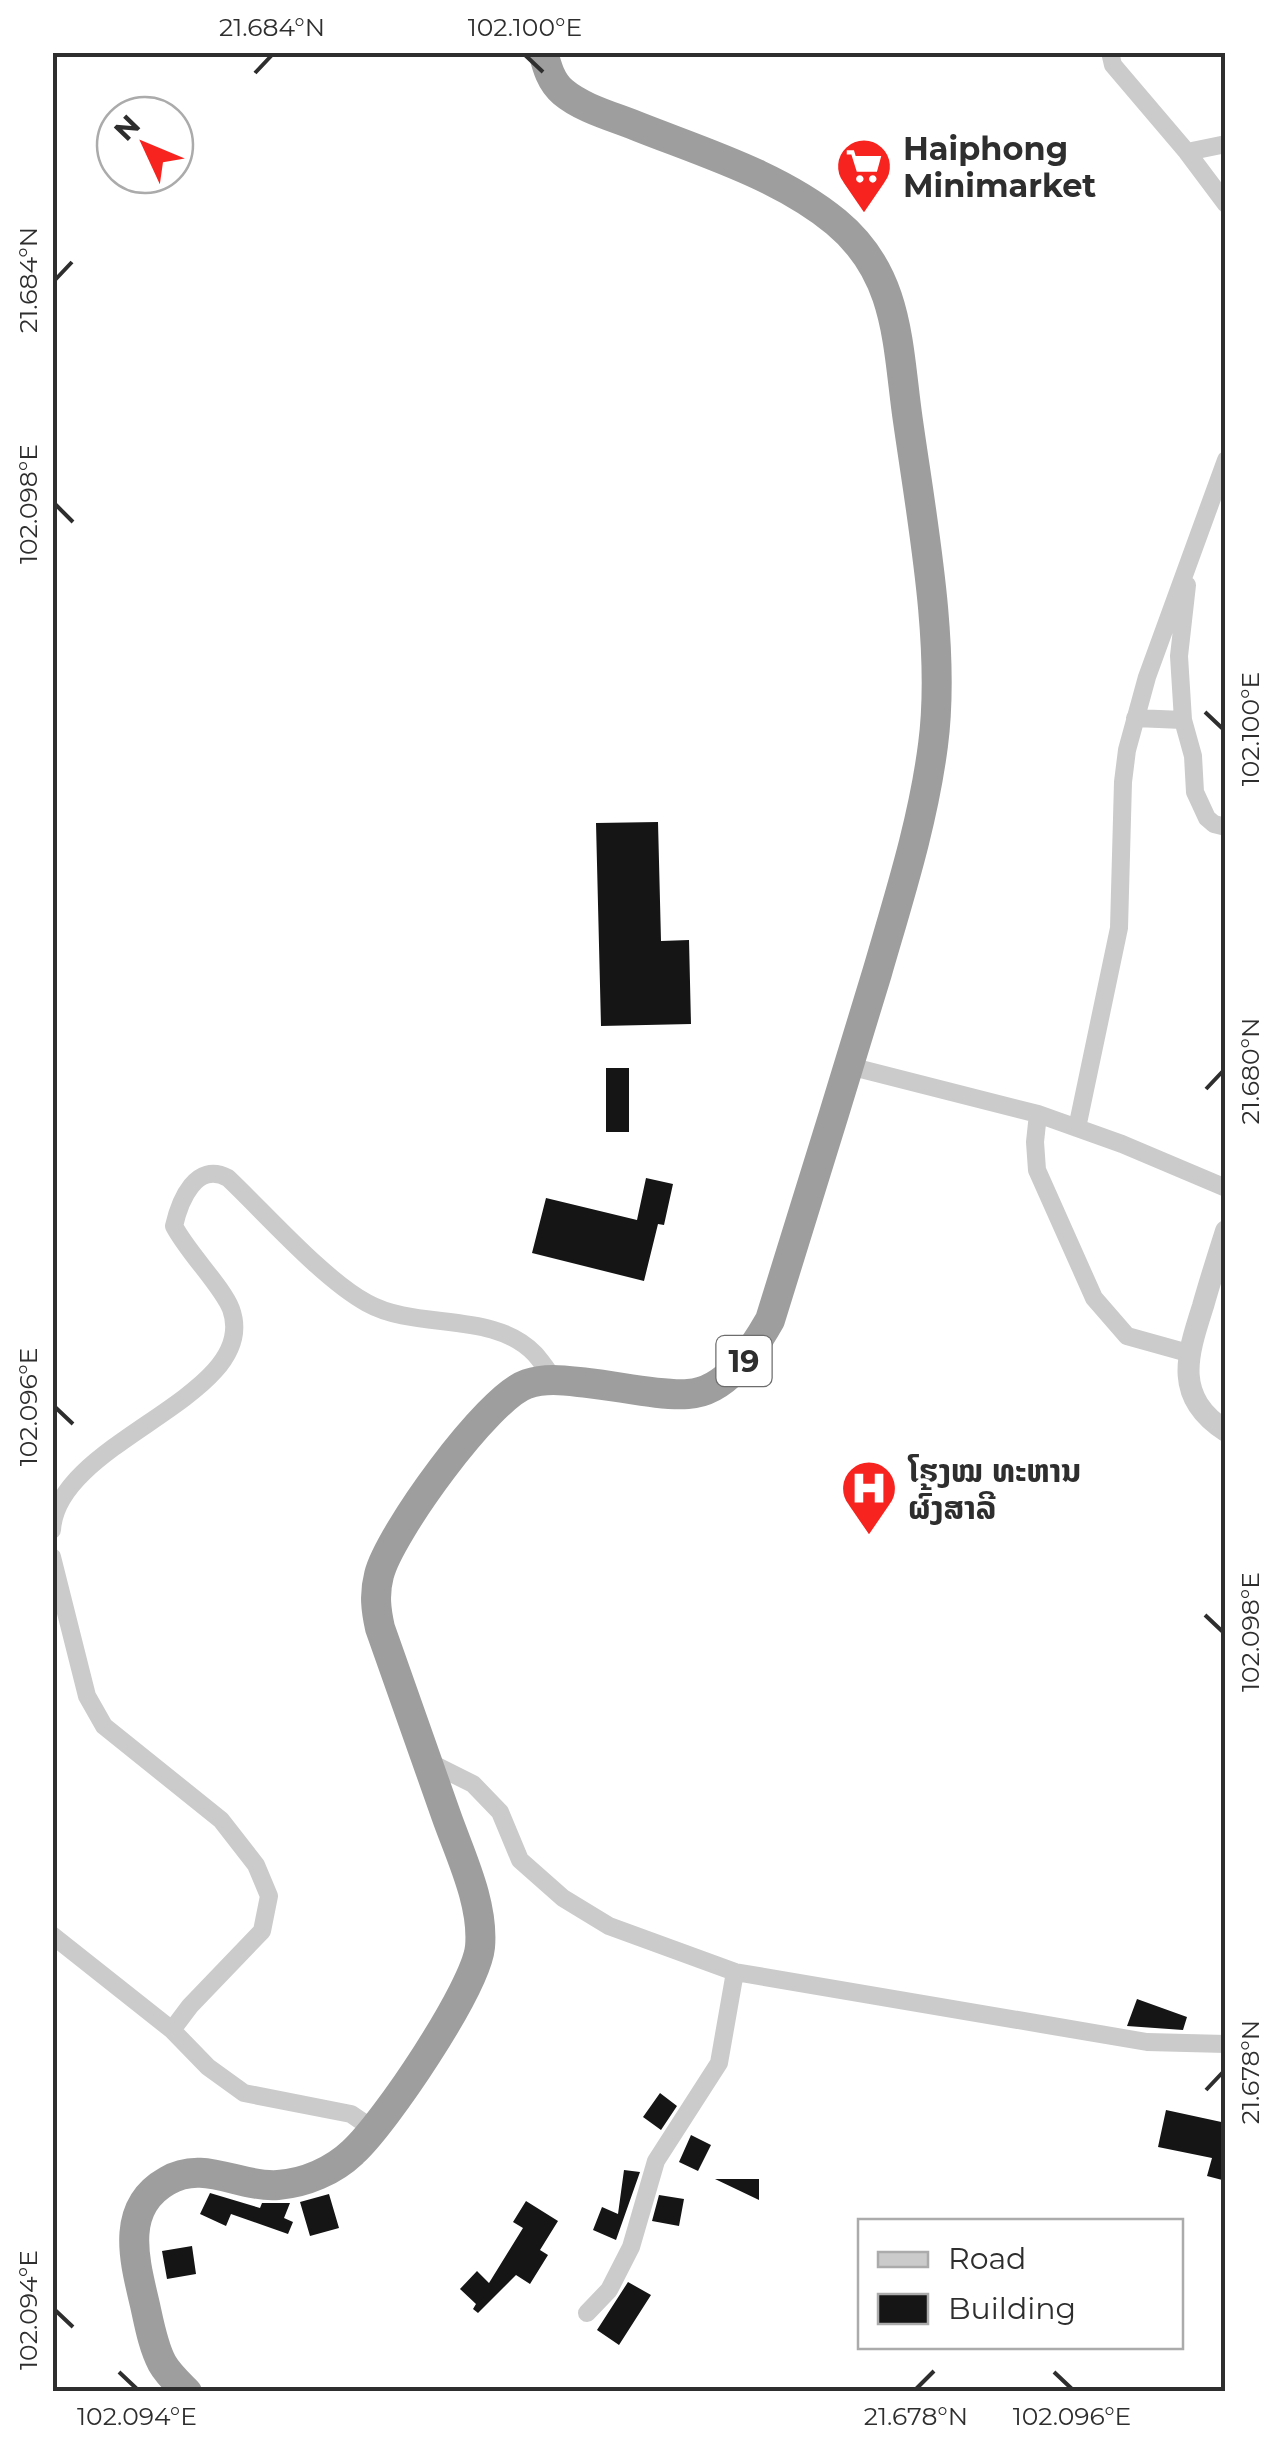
<svg xmlns="http://www.w3.org/2000/svg" width="1278" height="2444" viewBox="0 0 1278 2444" font-family="Montserrat,'Noto Sans Lao',sans-serif">
<style>
.building{fill:#151515}
.lines{fill:none;stroke-linecap:round;stroke-linejoin:round}
.minor{stroke:#cbcbcb;stroke-width:18}
.tertiary{stroke:#cbcbcb;stroke-width:22}
.trunk{stroke:#9e9e9e;stroke-width:30}
.ticks{fill:none;stroke:#2e2e2e;stroke-width:4}
.labels{text-anchor:middle;dominant-baseline:central;stroke-width:10;stroke-linejoin:round;paint-order:stroke}
.shield{fill:#fff;stroke:#6d6d6d;stroke-width:2.5}
.shield-label{font-size:30px;font-weight:bold;fill:#2e2e2e}
.poi-label{font-size:32px;font-weight:bold;fill:#2e2e2e;stroke:#fff;text-anchor:start}
.neatline{fill:none;stroke:#2e2e2e;stroke-width:4}
.ticks-label{font-size:25px;text-anchor:middle;fill:#2e2e2e}
</style>
<rect width="100%" height="100%" fill="#fff"/>
<path class="building" d="M658,822L661,941L689,940L691,1024L601,1026L596,823Z
M606,1068H629V1132H606Z
M646,1178L673,1184L664,1225L658,1224L644,1281L532,1253L546,1198L637,1220Z
M1137,1999L1187,2017L1183,2030L1127,2026Z
M660,2093L677,2106L661,2130L643,2117Z
M1166,2110L1226,2123V2181L1207,2176L1212,2158L1158,2147Z
M691,2135L711,2145L698,2171L679,2162Z
M624,2170L640,2172L616,2240L593,2230L602,2207L618,2214Z
M715,2179H759V2200Z
M210,2193L260,2208L262,2203H290L284,2218L293,2222L288,2234L231,2214L226,2226L200,2214Z
M329,2194L339,2228L310,2236L300,2202Z
M659,2195L684,2199L679,2226L652,2221Z
M526,2201L558,2221L540,2250L548,2255L530,2284L516,2275L478,2313L473,2309L476,2304L460,2289L477,2271L489,2283L523,2228L513,2222Z
M192,2246L196,2274L167,2279L162,2251Z
M628,2282L651,2295L619,2345L597,2330Z"/>
<g class="lines">
<path class="minor" d="M1110,52L1113,65L1187,152L1226,204
M1187,152L1226,144
M1187,585L1179,656L1183,720L1193,756L1195,792L1207,818L1214,824L1226,827
M1135,718L1183,720
M849,1066L1038,1114L1122,1144L1226,1188
M1038,1114L1035,1142L1037,1170L1094,1298L1127,1336L1188,1353
M1077,1128L1119,928L1123,782L1127,750L1147,677L1226,460
M52,1530C57,1439 263,1397 231,1309C222,1286 188,1253 174,1226C180,1200 196,1161 228,1178C266,1214 323,1279 367,1303C417,1331 493,1310 535,1354C542,1362 548,1371 554,1379
M52,1557L87,1696L104,1726L221,1820L256,1865L269,1896L262,1931L190,2006L172,2030
M427,1761L473,1784L500,1812L520,1860L563,1898L609,1926L735,1972L1147,2042L1226,2044
M52,1935L172,2030L208,2067L244,2093L351,2114L373,2129
M587,2313L609,2290L631,2247L656,2161L719,2063L735,1972"/>
<path class="tertiary" d="M1226,1231C1218,1256 1210,1281 1203,1306C1187,1356 1173,1397 1226,1431"/>
<path class="trunk" d="M187,2392C178,2383 168,2374 162,2363C153,2346 149,2323 145,2305C135,2262 119,2208 167,2181C203,2159 240,2188 278,2185C305,2183 333,2171 353,2152C385,2123 476,1988 480,1947C484,1903 460,1855 446,1815C424,1753 402,1690 380,1628C376,1610 374,1594 379,1575C389,1534 488,1397 527,1384C548,1377 568,1381 588,1383C618,1386 659,1396 688,1394C726,1392 753,1350 770,1320C806,1204 842,1089 877,973C899,897 923,823 933,745C946,647 922,520 908,421C897,345 900,275 836,222C780,176 705,153 639,127C615,117 583,109 563,92C551,82 547,67 543,52"/>
</g>
<path class="ticks" d="M525,55L543,72M255,73L272,55M55,280L72,262M55,504L73,522M1205,712L1223,729M1206,1089L1223,1071M55,1407L73,1424M1205,1615L1223,1632M1206,2090L1223,2072M55,2310L73,2327M119,2372L137,2389M1054,2372L1072,2389M916,2389L934,2371"/>
<defs>
<g id="supermarket-pin" transform="scale(2.875)"><path d="M0 17L-7.5 6A9.5 9.5 0 1 1 7.5 6Z" fill="#f7231e" stroke="#fff"/><path d="M-6-5.5h2.5l.6 2H6L4.5 2H-2.5L-4.4-4H-6ZM-1.5 3.2a1.3 1.3 0 1 0 .1 0ZM3 3.2a1.3 1.3 0 1 0 .1 0Z" fill="#fff"/></g>
<g id="hospital-pin" transform="scale(2.875)"><path d="M0 17L-7.5 6A9.5 9.5 0 1 1 7.5 6Z" fill="#f7231e" stroke="#fff"/><path d="M-5-5h3v3.5h4V-5h3V5h-3V1.5h-4V5h-3Z" fill="#fff"/></g>
</defs>
<g fill-rule="evenodd">
<use href="#supermarket-pin" x="864" y="166"/>
<use href="#hospital-pin" x="869" y="1488"/>
</g>
<g class="labels">
<rect class="shield" x="716.5" y="1336" width="55" height="50" rx="8"/>
<g class="shield-label">
<text x="744" y="1361">19</text>
</g>
<g class="poi-label">
<text x="903" y="148">Haiphong<tspan x="903" dy="37">Minimarket</tspan></text>
<text x="908" y="1470">ໂຮງໝ ທະຫານ<tspan x="908" dy="37">ຜົ້ງສາລີ</tspan></text>
</g>
</g>
<rect width="1278" height="2444" fill="none" stroke="#ffffff" stroke-width="110"/>
<rect x="858" y="2219" width="325" height="130" fill="#ffffff" stroke="#ababab" stroke-width="2.5"/>
<rect x="878" y="2252" width="50" height="15" fill="#cbcbcb" stroke="#ababab" stroke-width="2.5"/>
<text x="948" y="2269" font-size="30" fill="#2e2e2e">Road</text>
<rect x="878" y="2294" width="50" height="30" fill="#151515" stroke="#ababab" stroke-width="2.5"/>
<text x="948" y="2319" font-size="30" fill="#2e2e2e">Building</text>
<g transform="translate(145 145) rotate(314)"><circle r="48" fill="#ffffff" stroke="#ababab" stroke-width="2.5"/>
<path d="M0-8L18 38L0 25L-18 38Z" fill="#f7231e"/>
<text y="-15" font-size="28" font-weight="bold" text-anchor="middle" fill="#2e2e2e">N</text>
</g>
<rect x="55" y="55" width="1168" height="2334" class="neatline"/>
<g class="ticks-label">
<text x="272" y="36">21.684°N</text>
<text x="525" y="36">102.100°E</text>
<text transform="translate(28 280) rotate(-90)" y="9">21.684°N</text>
<text transform="translate(28 504) rotate(-90)" y="9">102.098°E</text>
<text transform="translate(1250 729) rotate(-90)" y="9">102.100°E</text>
<text transform="translate(1250 1071) rotate(-90)" y="9">21.680°N</text>
<text transform="translate(28 1407) rotate(-90)" y="9">102.096°E</text>
<text transform="translate(1250 1632) rotate(-90)" y="9">102.098°E</text>
<text transform="translate(1250 2072) rotate(-90)" y="9">21.678°N</text>
<text transform="translate(28 2310) rotate(-90)" y="9">102.094°E</text>
<text x="137" y="2425">102.094°E</text>
<text x="916" y="2425">21.678°N</text>
<text x="1072" y="2425">102.096°E</text>
</g>
</svg>
